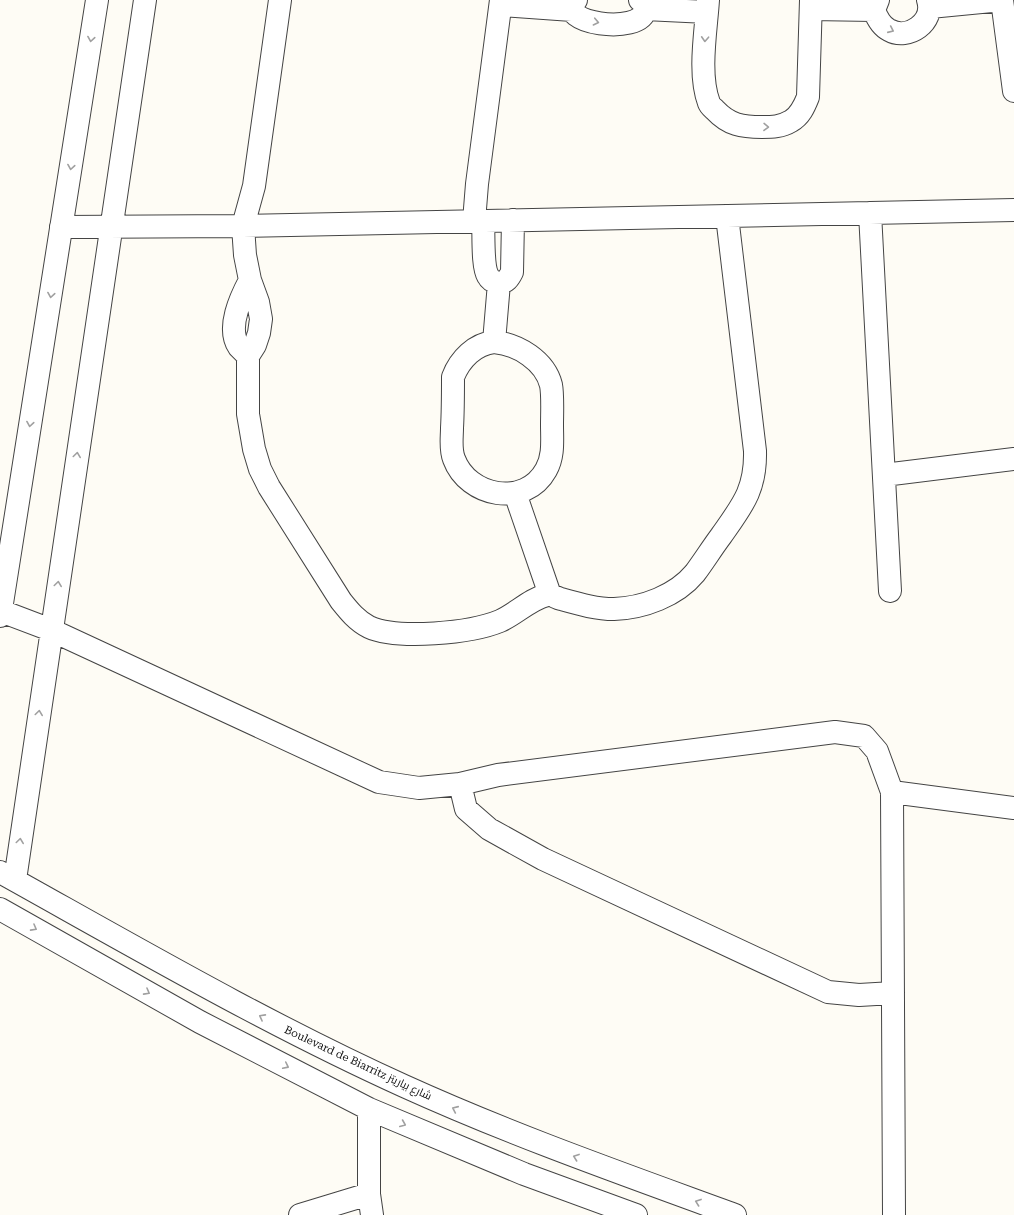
<svg xmlns="http://www.w3.org/2000/svg" width="1014" height="1215" viewBox="0 0 1014 1215" font-family="'Roboto Serif',Cairo,serif">
<style>
.lines{fill:none;stroke-linecap:round;stroke-linejoin:round}
.minor-casing{stroke:#444;stroke-width:24}
.minor{stroke:#fff;stroke-width:22}
.oneway{stroke:#a0a0a0}
.labels{text-anchor:middle;dominant-baseline:central;stroke-width:4;stroke-linejoin:round;paint-order:stroke}
.street-label{font-size:11px;fill:#111;stroke:#fff}
</style>
<rect width="100%" height="100%" fill="#fefcf5"/>
<g class="lines">
<g class="minor-casing">
<path id="minor" d="M280,0L254,186L243,226L245,255L250,280L258,302L261,319L259,333L255,345L248,356V414L254,449L260,469L269,487L341,601C349,611 357,621 369,627C398,640 471,633 500,621C516,614 530,599 547,595C552,594 556,598 561,599C579,604 596,609 614,609C643,608 676,596 695,573C704,561 712,548 721,536C742,506 756,490 755,451L727,216
M576,0C552,23 641,36 645,10C645,5 644,3 640,0
M708,0C706,31 698,74 709,103C710,106 713,108 715,110C729,125 742,127 762,127C772,127 781,127 791,121C800,116 804,107 808,97L811,0
M878,0L874,10C877,18 881,26 889,30C908,41 935,22 928,0
M1002,0L1014,91
M501,5L572,10
M930,7L1002,0
M645,9L707,12
M811,9L874,10
M870,213L890,591
M474,221L477,184L501,0
M483,221C484,234 482,266 488,276C490,280 494,282 498,283C506,283 509,278 512,272L513,220
M61,227L243,226L1014,210
M494,342C518,344 545,361 551,385C553,395 552,414 552,425C552,440 554,456 546,470C525,508 468,497 454,459C450,449 452,438 452,428C453,411 453,394 453,377C460,359 475,344 494,342Z
M494,342L499,283
M248,356C245,353 242,350 239,347C226,328 241,297 250,280
M884,475L1014,459
M515,493L550,595
M1,611L51,630L379,782L419,788L460,784L498,775L835,732L864,736L877,751L892,792L1014,808
M0,616L97,0
M460,784L466,809L489,829L543,859L828,992L859,995L893,993
M892,792L894,1215
M0,872C133,946 265,1023 404,1086C512,1135 623,1174 735,1215
M15,880L145,0
M0,909L200,1022L369,1109L524,1174L636,1215
M369,1109V1194L372,1215
M300,1215L369,1194"/>
</g>
<use href="#minor" class="minor"/>
</g>
<defs><path id="oneway-chevron" d="M-2-3.5L2.5 0L-2 3.5" fill="none" stroke-width="1.6" stroke-linecap="round" stroke-linejoin="round"/></defs>
<g class="oneway">
<use href="#oneway-chevron" transform="translate(596 22) rotate(12)"/>
<use href="#oneway-chevron" transform="translate(891 30) rotate(24)"/>
<use href="#oneway-chevron" transform="translate(91 39) rotate(99)"/>
<use href="#oneway-chevron" transform="translate(705 39) rotate(93)"/>
<use href="#oneway-chevron" transform="translate(766 127) rotate(1)"/>
<use href="#oneway-chevron" transform="translate(71 167) rotate(99)"/>
<use href="#oneway-chevron" transform="translate(51 295) rotate(99)"/>
<use href="#oneway-chevron" transform="translate(30 424) rotate(99)"/>
<use href="#oneway-chevron" transform="translate(77 455) rotate(-82)"/>
<use href="#oneway-chevron" transform="translate(58 584) rotate(-82)"/>
<use href="#oneway-chevron" transform="translate(39 713) rotate(-82)"/>
<use href="#oneway-chevron" transform="translate(20 841) rotate(-82)"/>
<use href="#oneway-chevron" transform="translate(34 928) rotate(29)"/>
<use href="#oneway-chevron" transform="translate(147 992) rotate(29)"/>
<use href="#oneway-chevron" transform="translate(262 1017) rotate(-152)"/>
<use href="#oneway-chevron" transform="translate(286 1066) rotate(26)"/>
<use href="#oneway-chevron" transform="translate(455 1109) rotate(-156)"/>
<use href="#oneway-chevron" transform="translate(403 1124) rotate(23)"/>
<use href="#oneway-chevron" transform="translate(576 1157) rotate(-160)"/>
<use href="#oneway-chevron" transform="translate(698 1202) rotate(-160)"/>
</g>
<g class="labels">
<g class="street-label">
<text transform="translate(358 1063) rotate(25)">Boulevard de Biarritz شارع بياريتز</text>
</g>
</g>
</svg>
